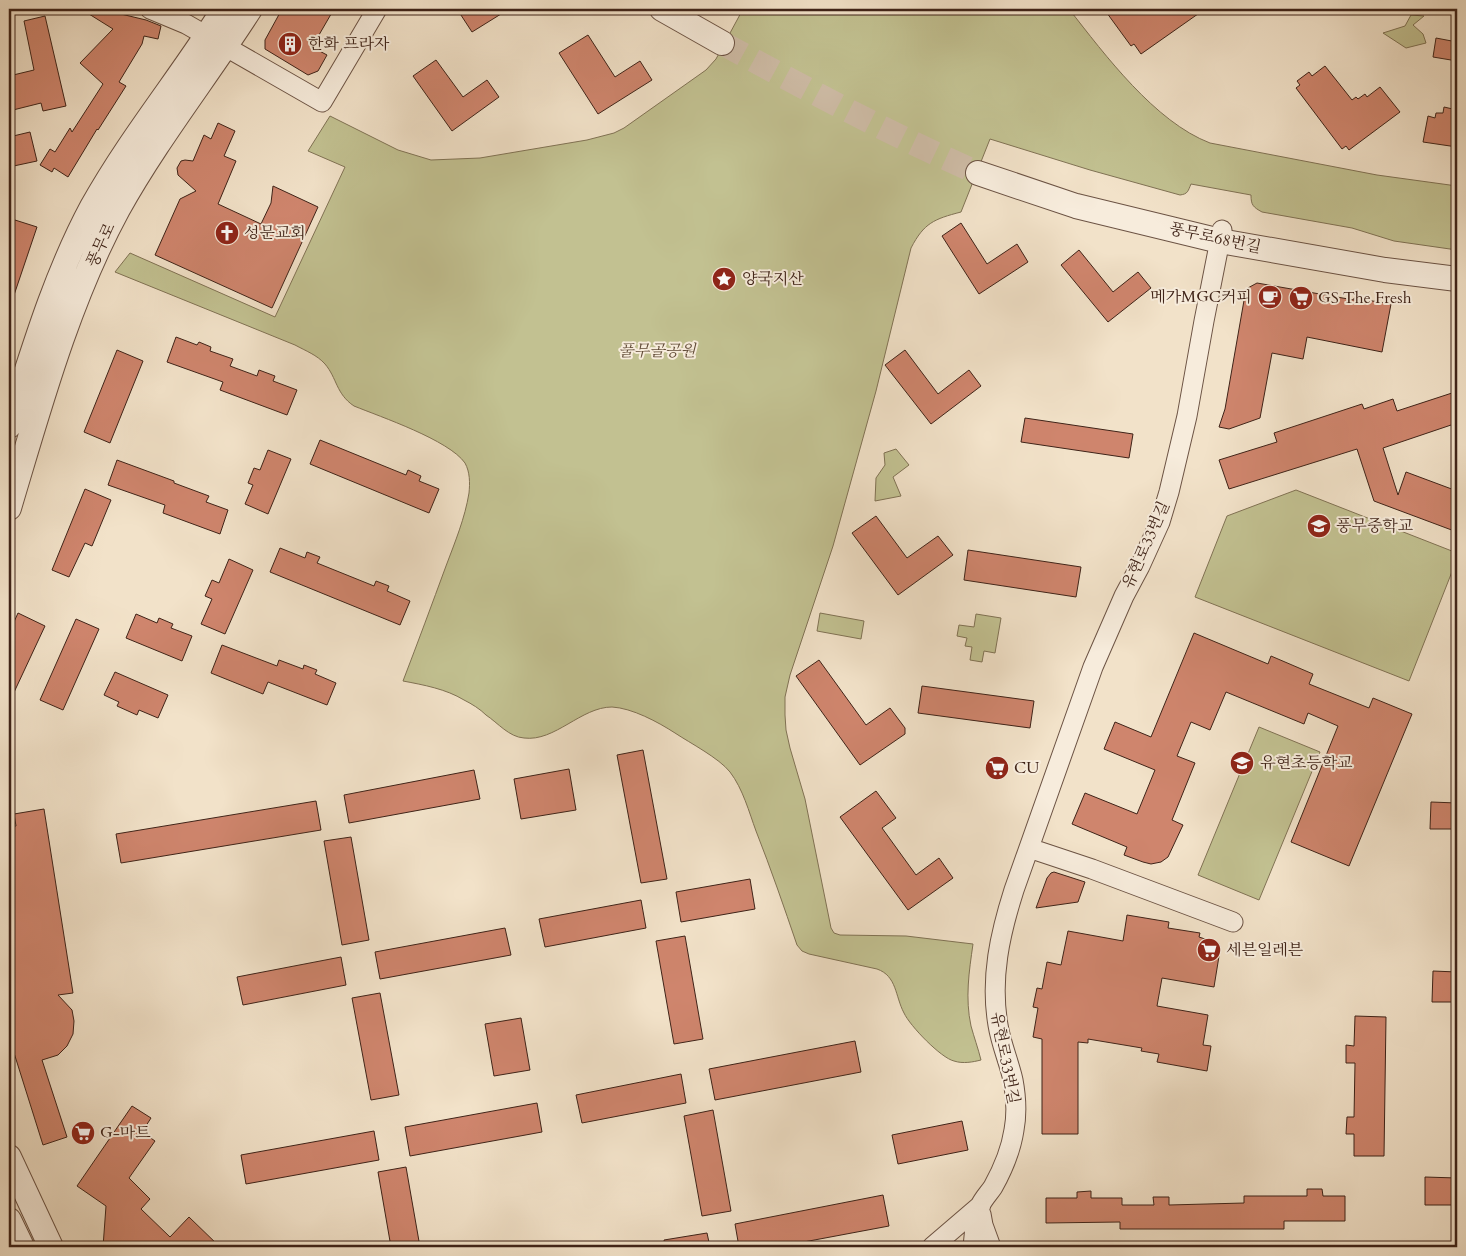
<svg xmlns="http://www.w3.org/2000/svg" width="1466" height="1256" viewBox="0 0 1466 1256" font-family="Cardo,'Noto Serif KR',serif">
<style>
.green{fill:#c2c191;stroke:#807254}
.building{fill:#cf856d;stroke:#3f2318}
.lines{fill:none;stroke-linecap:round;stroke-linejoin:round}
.tertiary-tunnel{stroke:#cebca6;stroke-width:24;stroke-dasharray:24 12;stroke-linecap:butt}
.minor-casing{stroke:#6c5344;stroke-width:21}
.tertiary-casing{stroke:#6c5344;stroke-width:26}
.minor{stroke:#f7ecdc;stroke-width:19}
.tertiary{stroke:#f7ecdc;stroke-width:24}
.labels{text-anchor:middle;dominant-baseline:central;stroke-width:4;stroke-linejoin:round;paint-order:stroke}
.poi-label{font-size:16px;fill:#3f2318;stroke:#f7ecdc;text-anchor:start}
.street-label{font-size:16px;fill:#3f2318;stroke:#f7ecdc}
.park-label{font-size:16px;font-style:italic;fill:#604a36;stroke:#f7ecdc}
</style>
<rect width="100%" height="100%" fill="#f2e2c9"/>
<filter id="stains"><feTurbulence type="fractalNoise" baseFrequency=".004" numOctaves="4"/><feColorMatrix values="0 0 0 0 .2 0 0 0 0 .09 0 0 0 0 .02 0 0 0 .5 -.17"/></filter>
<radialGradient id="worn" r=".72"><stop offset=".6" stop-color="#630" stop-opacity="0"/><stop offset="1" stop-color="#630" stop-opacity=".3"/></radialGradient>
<path class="green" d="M743,9H1069C1105,55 1155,122 1210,143L1377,175L1457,186V250L1394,241L1352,228L1262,212C1253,207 1251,205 1251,195L1191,184C1188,191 1188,194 1180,195L1090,170L990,139L961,212C934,219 924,223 911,248L876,391L833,546L790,675L785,697V715L786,730L790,748L805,799L831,928L834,933L840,935L906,936L973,944C969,972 965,998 971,1026C974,1037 978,1048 981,1060C973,1062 963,1064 954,1061C941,1058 910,1026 904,1013C895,996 897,976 877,969L809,954L802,951L797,945C784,907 771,869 756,831C749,812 743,789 730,772C719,758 690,743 675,733C658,722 632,708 612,707C581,707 555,742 524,738C509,737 498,723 486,715C480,709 472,704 464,700C446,689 424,685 403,681C418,642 432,604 446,566C455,542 465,518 469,493C470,483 470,472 465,463C449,440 381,417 354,406C336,394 337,378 325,364C317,355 306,351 295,345L115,272L130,253L275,317L345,167L308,151L330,116L398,150L431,160L480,158L587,140L614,133L624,128L706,70L716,59Z
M1411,15L1424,16L1413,25L1423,34L1426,43L1406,48L1383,33L1405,26Z
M896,449L909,465L893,477L901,496L875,501L876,478L885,465L884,453Z
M1296,490L1457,553V559L1409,681L1195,597L1227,516Z
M820,613L864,621L861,639L817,631Z
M976,614L1001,618L995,653L984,651L982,662L970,660L972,647L965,646L967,638L957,636L959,625L974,627Z
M1259,727L1320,752L1259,900L1198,875Z"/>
<path class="building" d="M81,9H100L146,20L161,26L158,39L144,36L142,44L119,82L126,86L98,130L97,129L68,177L54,168L52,172L40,165L50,149L55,152L70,128L72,132L103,84L80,63L113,29Z
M282,9H334L312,47L327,55L318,71L308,75L265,49V40Z
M457,9H509L472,32Z
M1104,9H1205L1141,54L1134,44L1131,46Z
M45,16L66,106L43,111L41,103L9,111V76L34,70L24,21Z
M588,35L615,77L640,61L652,80L598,114L559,53Z
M1436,38L1457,42V61L1433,57Z
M436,60L463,97L487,80L499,97L452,131L413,76Z
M1325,66L1352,100L1356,97L1358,99L1365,94L1367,97L1380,87L1400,112L1349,150L1346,146L1342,149L1296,88L1300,85L1297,81L1309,72L1312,76Z
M1444,107L1457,110V147L1423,142L1428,116L1435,118L1436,113H1443Z
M218,123L235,131L224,156L236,161L218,204L261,224L271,203L273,186L318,207L272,308L155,255L180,199L196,191L178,175L177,168L181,161L185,160L193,161L204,135L211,139Z
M30,132L37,161L9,167V137Z
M15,220L37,227L11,304L9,303V222L14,223Z
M961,223L987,264L1017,244L1028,262L979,294L942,236Z
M1079,250L1113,292L1138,272L1151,288L1108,322L1061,265Z
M1257,283L1354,300V298L1391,304L1382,352L1307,337L1303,359L1272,353L1260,418L1229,429L1219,427L1225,409L1246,289Z
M176,337L197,345L199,342L211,347L210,351L233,359L230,366L257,376L259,370L275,376L273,381L297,390L287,415L220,390L223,382L167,362Z
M117,350L143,361L110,443L84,432Z
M905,350L938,394L969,370L981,386L931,424L885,365Z
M1452,393L1457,408V423L1383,448L1398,495L1406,472L1457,491V532L1374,501L1357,449L1229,489L1219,460L1277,442L1274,433L1362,404L1364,409L1393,399L1397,411Z
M1025,418L1133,434L1129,458L1021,442Z
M320,440L406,475L408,470L421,476L419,481L439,489L429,513L310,464Z
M268,450L291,459L268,514L245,504L253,485L248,483L254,468L260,470Z
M117,460L174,481V483L209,496L206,502L228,510L220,534L163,513L165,505L108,485Z
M85,489L111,500L92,546L85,543L69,577L52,570Z
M876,516L907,558L938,536L953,555L898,595L852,533Z
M280,548L305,558L307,552L320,557L317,563L374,586L376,581L389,586L387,591L410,601L400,625L270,572Z
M968,550L1081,567L1076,597L964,580Z
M229,559L253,570L225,634L201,624L212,599L205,596L212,580L219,583Z
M18,613L45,626L9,703V633Z
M136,614L157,623L159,618L173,624L171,628L192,636L182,661L126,638Z
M76,619L99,629L63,710L40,700Z
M1194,633L1268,664L1271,656L1313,674L1309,684L1369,708L1373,698L1412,714L1349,866L1291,842L1338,726L1308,713L1304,724L1226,692L1210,730L1191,722L1177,756L1195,763L1172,820L1183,825L1168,857L1161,862L1151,864L1143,862L1124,855L1127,847L1072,824L1085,793L1137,814L1155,770L1104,749L1115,722L1151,737Z
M222,645L277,666L279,660L303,669L304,665L317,670L315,674L336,683L327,705L268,682L263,694L211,673Z
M819,660L866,725L890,708L905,728V734L860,765L796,676Z
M115,672L168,695L158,718L139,710L137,715L117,706L119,702L104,695Z
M922,686L1034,701L1030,728L918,713Z
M643,750L667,879L641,883L617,755Z
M569,769L576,810L521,819L514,779Z
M474,770L480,799L349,823L344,795Z
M876,791L896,818L882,828L916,875L939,858L953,878L908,910L840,817Z
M316,801L321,830L121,863L116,834Z
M1431,802L1457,803V829H1430Z
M44,809L73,993L58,995L72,1010L74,1021L73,1034L67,1046L58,1055L42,1060L67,1137L43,1145L9,1037V1015L11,993L9,977V827L16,826L14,814Z
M351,837L369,940L342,945L324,841Z
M1054,872L1085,882L1078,902L1036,908L1047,878L1051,873Z
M750,879L755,909L681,922L676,892Z
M641,900L646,928L545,947L539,919Z
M1127,915L1169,922L1168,928L1200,933L1199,937L1208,940L1215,944L1220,950L1214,987L1162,978L1157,1006L1208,1015L1203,1045L1211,1046L1207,1071L1157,1062L1159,1054L1141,1051L1142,1048L1088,1039V1043L1078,1042V1134H1042V1039L1033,1037L1038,1008L1033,1007L1037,988L1042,989L1047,962L1061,965L1068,931L1123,941Z
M505,928L511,955L380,979L375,952Z
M685,936L703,1039L674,1044L656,941Z
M341,957L346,985L243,1005L237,977Z
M1433,971L1457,972V1002H1432Z
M380,993L399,1095L371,1100L352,998Z
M1355,1016L1386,1017L1384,1156H1354V1134H1346L1347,1117H1354L1355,1063H1346V1045L1354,1046Z
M521,1018L530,1070L494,1076L485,1024Z
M855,1041L861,1072L715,1100L709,1069Z
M681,1074L686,1103L582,1123L576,1095Z
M537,1103L542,1132L410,1156L405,1127Z
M132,1106L151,1118L142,1132L155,1141L129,1178L150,1199L141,1209L170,1237L189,1217L220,1247H103L106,1206L77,1186Z
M713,1110L731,1211L702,1216L684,1116Z
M962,1121L968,1150L898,1164L892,1135Z
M374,1131L379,1160L246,1184L241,1155Z
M406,1167L420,1247H391L378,1172Z
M1425,1177L1457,1178V1205H1425Z
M1307,1189H1322L1323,1196H1345V1221H1284V1229H1120V1222L1046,1223V1198H1077V1192L1091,1191V1198H1122V1205H1154L1153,1197H1169V1205L1244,1203V1196H1307Z
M883,1195L889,1226L777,1247H739L735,1224Z
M707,1233L710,1247H665L664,1240Z"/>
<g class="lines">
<path class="tertiary-tunnel" d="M722,43C806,89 890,134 978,173"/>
<g class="minor-casing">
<path id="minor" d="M150,9L186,24L322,102L377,9
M1029,848L1092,869L1233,922
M981,1214L983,1225L991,1247
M932,1247L981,1205
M973,1247C974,1234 976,1218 980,1206C983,1199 989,1193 993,1187C1003,1169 1011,1150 1014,1130C1017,1114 1016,1096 1013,1080C1009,1062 1001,1044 998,1025C990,978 1000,934 1014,890L1093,667L1124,596L1140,566L1160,522L1169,492L1187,416L1204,321L1222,230"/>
</g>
<g class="tertiary-casing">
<path id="tertiary" d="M662,9L722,43
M978,173L1076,206L1220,241L1385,270L1457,279
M9,426C33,351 55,276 92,207C131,137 182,76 224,9
M9,508C39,408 68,301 118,209C157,139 207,76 250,9
M9,1157L51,1247
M9,1220L22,1247"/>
</g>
<use href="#minor" class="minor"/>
<use href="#tertiary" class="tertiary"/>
</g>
<defs>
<g id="building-disc" transform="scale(1.25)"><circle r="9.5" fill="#8f2418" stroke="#f7ecdc"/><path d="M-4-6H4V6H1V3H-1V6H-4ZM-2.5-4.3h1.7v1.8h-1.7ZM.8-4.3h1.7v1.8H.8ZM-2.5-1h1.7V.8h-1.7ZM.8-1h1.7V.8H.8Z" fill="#fff"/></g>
<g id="church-disc" transform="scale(1.25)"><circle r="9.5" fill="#8f2418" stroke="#f7ecdc"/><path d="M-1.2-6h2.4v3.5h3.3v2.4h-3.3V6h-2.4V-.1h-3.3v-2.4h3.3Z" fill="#fff"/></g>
<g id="sight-disc" transform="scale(1.25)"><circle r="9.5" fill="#8f2418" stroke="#f7ecdc"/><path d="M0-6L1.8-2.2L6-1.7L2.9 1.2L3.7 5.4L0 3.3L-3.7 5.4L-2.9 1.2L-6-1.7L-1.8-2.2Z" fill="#fff"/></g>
<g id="cafe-disc" transform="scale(1.25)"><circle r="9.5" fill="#8f2418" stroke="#f7ecdc"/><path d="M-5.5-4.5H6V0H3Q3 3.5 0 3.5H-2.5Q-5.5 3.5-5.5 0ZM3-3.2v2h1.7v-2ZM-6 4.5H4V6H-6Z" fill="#fff"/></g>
<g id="supermarket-disc" transform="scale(1.25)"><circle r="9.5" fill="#8f2418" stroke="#f7ecdc"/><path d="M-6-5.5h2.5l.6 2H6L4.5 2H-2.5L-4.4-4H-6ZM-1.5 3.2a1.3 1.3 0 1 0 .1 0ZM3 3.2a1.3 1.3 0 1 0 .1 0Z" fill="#fff"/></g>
<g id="school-disc" transform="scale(1.25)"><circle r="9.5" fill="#8f2418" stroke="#f7ecdc"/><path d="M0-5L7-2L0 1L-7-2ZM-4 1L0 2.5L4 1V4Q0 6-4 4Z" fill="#fff"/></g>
</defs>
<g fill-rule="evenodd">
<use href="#building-disc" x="290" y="44"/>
<use href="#church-disc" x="227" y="233"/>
<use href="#sight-disc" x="724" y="279"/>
<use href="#cafe-disc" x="1270" y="297"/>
<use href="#supermarket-disc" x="1301" y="298"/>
<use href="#school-disc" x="1319" y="526"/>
<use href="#school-disc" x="1242" y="763"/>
<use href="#supermarket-disc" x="997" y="768"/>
<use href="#supermarket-disc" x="1209" y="950"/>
<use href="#supermarket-disc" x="83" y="1133"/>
</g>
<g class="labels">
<g class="poi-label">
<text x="308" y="44">한화 프라자</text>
<text x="244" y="233">성문교회</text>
<text x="742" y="279">양국지산</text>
<text x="1252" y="297" text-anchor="end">메가MGC커피</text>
<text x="1318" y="298">GS The Fresh</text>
<text x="1336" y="526">풍무중학교</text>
<text x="1260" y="763">유현초등학교</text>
<text x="1014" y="768">CU</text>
<text x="1226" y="950">세븐일레븐</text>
<text x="100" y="1133">G-마트</text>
</g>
<g class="street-label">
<text transform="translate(1215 238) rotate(12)">풍무로68번길</text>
<text transform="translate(101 245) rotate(-65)">풍무로</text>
<text transform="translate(1146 545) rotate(-66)">유현로33번길</text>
<text transform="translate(1005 1058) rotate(79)">유현로33번길</text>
</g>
<g class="park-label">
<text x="657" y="351">풀무골공원</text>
</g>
</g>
<rect width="1466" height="1256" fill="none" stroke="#f2e2c9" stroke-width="30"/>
<rect x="10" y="10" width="1446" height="1236" fill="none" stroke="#3f2318" stroke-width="2.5"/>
<rect x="15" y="15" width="1436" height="1226" fill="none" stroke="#3f2318"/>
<rect width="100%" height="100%" filter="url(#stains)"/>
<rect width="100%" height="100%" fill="url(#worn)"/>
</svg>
